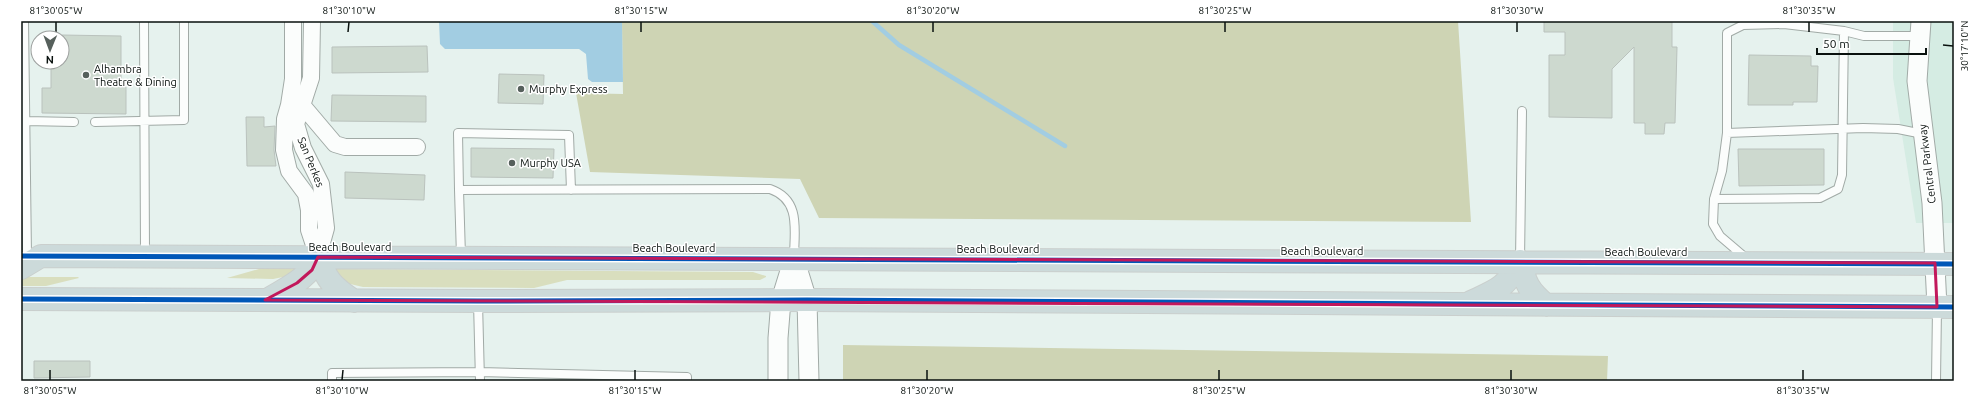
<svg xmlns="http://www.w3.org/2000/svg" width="1975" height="402" viewBox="0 0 1975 402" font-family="Ubuntu,sans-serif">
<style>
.built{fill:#d5ece3}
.green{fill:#d9debe}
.forest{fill:#ced4b4}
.water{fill:#a2cde2}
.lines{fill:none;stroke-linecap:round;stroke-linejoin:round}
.stream{stroke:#a2cde2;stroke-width:4.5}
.building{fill:#cdd9cf;stroke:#bac2bd}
.service-casing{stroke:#a1aaa6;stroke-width:10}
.minor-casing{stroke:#a1aaa6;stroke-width:18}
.tertiary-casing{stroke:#a1aaa6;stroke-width:21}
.trunk-casing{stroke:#cacfcd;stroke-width:24}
.service{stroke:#fbfdfc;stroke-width:8}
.minor{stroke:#fbfdfc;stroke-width:16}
.tertiary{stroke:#fbfdfc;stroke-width:19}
.trunk{stroke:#ccdada;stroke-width:22}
.cycleway-casing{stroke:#fff;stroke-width:8}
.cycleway{stroke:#0057b8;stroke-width:5}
.marked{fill:none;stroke:#c2185b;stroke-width:3;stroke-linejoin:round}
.ticks{fill:none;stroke:#09110e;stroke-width:1.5}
.poi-dot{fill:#56605c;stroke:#fff;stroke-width:1.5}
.labels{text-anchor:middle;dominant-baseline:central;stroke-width:3;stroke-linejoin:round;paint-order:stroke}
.poi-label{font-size:11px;fill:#09110e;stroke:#fff;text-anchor:start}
.street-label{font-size:11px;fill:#09110e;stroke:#fff}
.neatline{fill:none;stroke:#09110e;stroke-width:1.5}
.ticks-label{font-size:10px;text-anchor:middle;fill:#09110e}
</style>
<rect width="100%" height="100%" fill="#e6f2ee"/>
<path class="built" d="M1893,21H1954V223H1916L1893,78Z"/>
<path class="green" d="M259,269H296L288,276L273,279L227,278Z
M332,269L753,272L766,276V277L760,280H567L534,288L363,287L346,283Z
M27,277H78L79,278L46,286H21V279Z"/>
<path class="forest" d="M471,21H1458L1471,222L819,218L800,179L590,172L576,93L623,94L622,22Z
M843,345L1608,356L1607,381H843Z"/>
<path class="water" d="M439,21L622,22L623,82H592L588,79L586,54L579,49H445L440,44Z"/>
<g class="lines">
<path class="stream" d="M872,21L899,45L1065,146"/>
</g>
<path class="building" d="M1544,21H1672V47H1677L1675,123H1665L1664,134H1645V123H1634V47L1612,69V118L1549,117V55H1565V32H1544Z
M62,35L121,36V87H126V114L42,113V88H51V62H62Z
M427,46L428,72L332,73V47Z
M1749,55L1811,56V66H1818L1817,102H1793V105H1748Z
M499,74L544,75L543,104L498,103Z
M332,95L426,96V122L331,121Z
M246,117H264V127L275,126L274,150L276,166H247Z
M471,148L554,149L553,178L471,177Z
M1738,149H1824V185L1739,186Z
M345,172L425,175L424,200L345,198Z
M34,361H90V377L34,378Z"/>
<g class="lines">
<g class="service-casing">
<path id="service" d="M24,21L27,256
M144,21L145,255
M1920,36H1864L1844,31L1784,24L1743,25L1727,33V133L1863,128L1898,129L1923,134
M26,121L74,122
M95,122L184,120V21
M1727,133L1722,171L1714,199L1713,224L1720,236L1747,259
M459,190L458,133L569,135L571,190
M1714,199L1820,198L1838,189L1842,175L1844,31
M461,256L459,190L770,189C802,200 794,232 794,258
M1520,261L1522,111
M478,302L480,381
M332,381V373L479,372L687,377V381
M1936,381L1937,308"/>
</g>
<g class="minor-casing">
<path id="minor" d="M293,21V79L289,105L285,119L284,150L289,171L306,194L309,210V230L318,257
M312,21L311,78L296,124L303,148L321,184L326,228L318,257
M295,102L302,105L335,144L345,147H417"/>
</g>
<g class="tertiary-casing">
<path id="tertiary" d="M1921,21L1917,81L1932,203L1937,307
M794,258L807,300L809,381
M778,381V338L781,300L794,258"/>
</g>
<g class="trunk-casing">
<path id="trunk" d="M318,257C327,281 333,287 354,301
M1520,261C1525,283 1529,291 1546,305
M21,268L41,256L1954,264
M21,299L478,301L807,300L1954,307
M267,300C288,287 307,280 318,257
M1471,302C1497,290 1506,288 1520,261"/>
</g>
<use href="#service" class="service"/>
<use href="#minor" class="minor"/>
<use href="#tertiary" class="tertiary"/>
<use href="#trunk" class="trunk"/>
<g class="cycleway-casing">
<path id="cycleway" d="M21,256L1954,264
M21,299L478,301L807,300L1954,307"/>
</g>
<use href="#cycleway" class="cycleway"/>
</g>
<path class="marked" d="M318,257L1935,263L1937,307L265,300L297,283L312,270Z"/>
<path class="ticks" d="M56,32V22M348,32L349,22M641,32V22M933,32V22M1225,32V22M1517,32V22M1809,32V22M1943,45L1953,46M50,380V370M342,380L343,370M635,380V370M927,380V370M1219,380V370M1511,380V370M1803,380V370"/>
<g class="poi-dot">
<circle cx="86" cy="75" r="4"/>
<circle cx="521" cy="89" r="4"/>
<circle cx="512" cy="163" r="4"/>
</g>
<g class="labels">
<g class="poi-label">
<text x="94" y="69">Alhambra<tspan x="94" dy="13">Theatre &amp; Dining</tspan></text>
<text x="529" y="89">Murphy Express</text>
<text x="520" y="163">Murphy USA</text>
</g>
<g class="street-label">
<text transform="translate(311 162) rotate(68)">San Perkes</text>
<text transform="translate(1927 164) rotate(-97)">Central Parkway</text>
<text x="350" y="247">Beach Boulevard</text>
<text x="674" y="248">Beach Boulevard</text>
<text x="998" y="249">Beach Boulevard</text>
<text x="1322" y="251">Beach Boulevard</text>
<text x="1646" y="252">Beach Boulevard</text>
</g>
</g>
<rect width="1975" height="402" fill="none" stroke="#ffffff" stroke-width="44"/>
<g transform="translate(50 50) rotate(181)"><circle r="19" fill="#ffffff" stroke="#9da09f"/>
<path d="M0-3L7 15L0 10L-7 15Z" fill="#56605c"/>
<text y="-6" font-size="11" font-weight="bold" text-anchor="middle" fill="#09110e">N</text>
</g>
<path d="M1817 48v6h109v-6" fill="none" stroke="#09110e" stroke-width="2"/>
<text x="1823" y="48" font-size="12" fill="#09110e" stroke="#ffffff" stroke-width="3" paint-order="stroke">50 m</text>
<rect x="22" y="22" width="1931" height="358" class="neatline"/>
<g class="ticks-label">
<text x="56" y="14">81°30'05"W</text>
<text x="349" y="14">81°30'10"W</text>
<text x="641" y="14">81°30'15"W</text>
<text x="933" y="14">81°30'20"W</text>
<text x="1225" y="14">81°30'25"W</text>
<text x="1517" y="14">81°30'30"W</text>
<text x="1809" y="14">81°30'35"W</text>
<text transform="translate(1964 46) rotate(-90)" y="4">30°17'10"N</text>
<text x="50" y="394">81°30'05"W</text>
<text x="342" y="394">81°30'10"W</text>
<text x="635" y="394">81°30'15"W</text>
<text x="927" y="394">81°30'20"W</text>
<text x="1219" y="394">81°30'25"W</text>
<text x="1511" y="394">81°30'30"W</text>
<text x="1803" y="394">81°30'35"W</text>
</g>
</svg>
